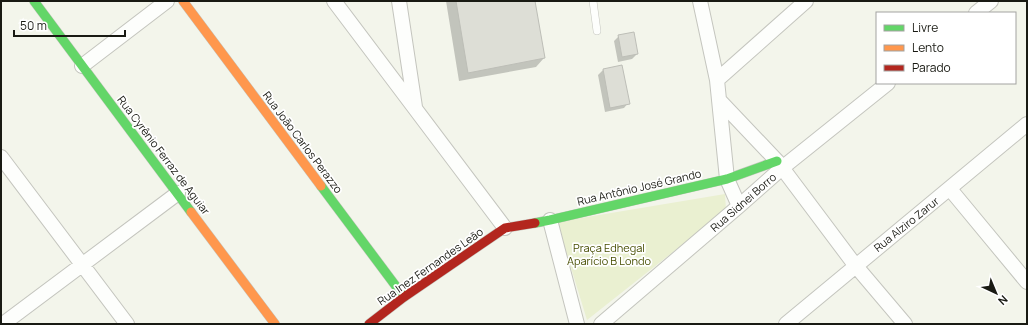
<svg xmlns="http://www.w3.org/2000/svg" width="1028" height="325" viewBox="0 0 1028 325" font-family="Manrope,sans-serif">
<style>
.green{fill:#eaf0d1}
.shadow{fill:#0003}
.building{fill:#ddded6;stroke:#bdbeb7}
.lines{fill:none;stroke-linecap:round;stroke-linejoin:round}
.lane-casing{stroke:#c4c5be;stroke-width:8}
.street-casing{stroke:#c4c5be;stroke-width:16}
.fast-casing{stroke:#c4c5be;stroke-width:10}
.slow-casing{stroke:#c4c5be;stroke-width:10}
.jam-casing{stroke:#c4c5be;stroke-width:10}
.lane{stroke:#fdfefc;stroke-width:7}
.street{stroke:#fdfefc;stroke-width:14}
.fast{stroke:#63d668;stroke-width:9}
.slow{stroke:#ff974d;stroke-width:9}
.jam{stroke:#b3261e;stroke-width:9}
.labels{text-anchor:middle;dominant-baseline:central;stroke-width:3.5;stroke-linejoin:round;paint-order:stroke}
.street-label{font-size:11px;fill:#191a13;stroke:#fff}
.park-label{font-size:11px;fill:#474e02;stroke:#fff}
</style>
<rect width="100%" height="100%" fill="#f3f5eb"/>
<path class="green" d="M725,194L726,210L587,320L557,222Z"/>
<path class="shadow" d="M446,1H534L544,58L536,67L459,81Z
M619,36L637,54L632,59L618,62L614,41Z
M603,70L628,103L624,108L605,112L598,75Z"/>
<path class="building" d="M456,1H535L545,58L468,73Z
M634,32L638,54L622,57L618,35Z
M622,65L630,104L610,108L603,69Z"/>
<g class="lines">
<g class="lane-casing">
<path id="lane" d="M593,1L597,31"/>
</g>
<g class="street-casing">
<path id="street" d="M334,1L505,228
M399,1L415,107
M700,1L717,80L727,179L739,206
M976,13L991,1
M82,66L167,1
M717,80L806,1
M720,101L777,161L855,265L905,324
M1,157L127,324
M950,189L1027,282
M550,220L577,324
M3,324L178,193
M601,324L739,206L782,168L888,83
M786,324L1027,124"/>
</g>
<g class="fast-casing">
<path id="fast" d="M34,1L191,212
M321,186L404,297
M535,223L550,220L727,179L777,161"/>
</g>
<g class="slow-casing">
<path id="slow" d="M183,1L321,186
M191,212L275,324"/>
</g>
<g class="jam-casing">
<path id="jam" d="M369,324L404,297L505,228L535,223"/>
</g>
<use href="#lane" class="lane"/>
<use href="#street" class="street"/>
<use href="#fast" class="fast"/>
<use href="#slow" class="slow"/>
<use href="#jam" class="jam"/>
</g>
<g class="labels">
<g class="street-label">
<text transform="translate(303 142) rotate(53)">Rua João Carlos Perazzo</text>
<text transform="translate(164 155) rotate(53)">Rua Cyrênio Ferraz de Aguiar</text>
<text transform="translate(639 187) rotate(-13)">Rua Antônio José Grando</text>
<text transform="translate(743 202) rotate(-41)">Rua Sidnei Borro</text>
<text transform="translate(906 224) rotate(-39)">Rua Alziro Zarur</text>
<text transform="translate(430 266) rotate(-35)">Rua Inez Fernandes Leão</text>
</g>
<g class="park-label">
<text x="609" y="247">Praça Edhegal<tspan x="609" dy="13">Aparício B Londo</tspan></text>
</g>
</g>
<rect width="1028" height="325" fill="none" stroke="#191a13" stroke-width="4"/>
<rect x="876" y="12" width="140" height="72" fill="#ffffff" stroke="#a3a3a1"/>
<rect x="884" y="25" width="20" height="6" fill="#63d668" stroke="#a3a3a1"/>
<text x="912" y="32" font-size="12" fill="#191a13">Livre</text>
<rect x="884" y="45" width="20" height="6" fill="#ff974d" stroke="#a3a3a1"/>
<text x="912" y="52" font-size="12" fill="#191a13">Lento</text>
<rect x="884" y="65" width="20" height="6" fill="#b3261e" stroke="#a3a3a1"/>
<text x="912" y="72" font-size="12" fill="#191a13">Parado</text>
<g transform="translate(996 293) rotate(136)" stroke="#ffffff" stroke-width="3" paint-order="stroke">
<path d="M0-3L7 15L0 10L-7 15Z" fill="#191a13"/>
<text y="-6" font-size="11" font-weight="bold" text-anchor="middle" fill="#191a13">N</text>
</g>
<path d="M14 30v6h111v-6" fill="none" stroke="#191a13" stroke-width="2"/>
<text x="20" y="30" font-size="12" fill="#191a13" stroke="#ffffff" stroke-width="3" paint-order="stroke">50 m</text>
</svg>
